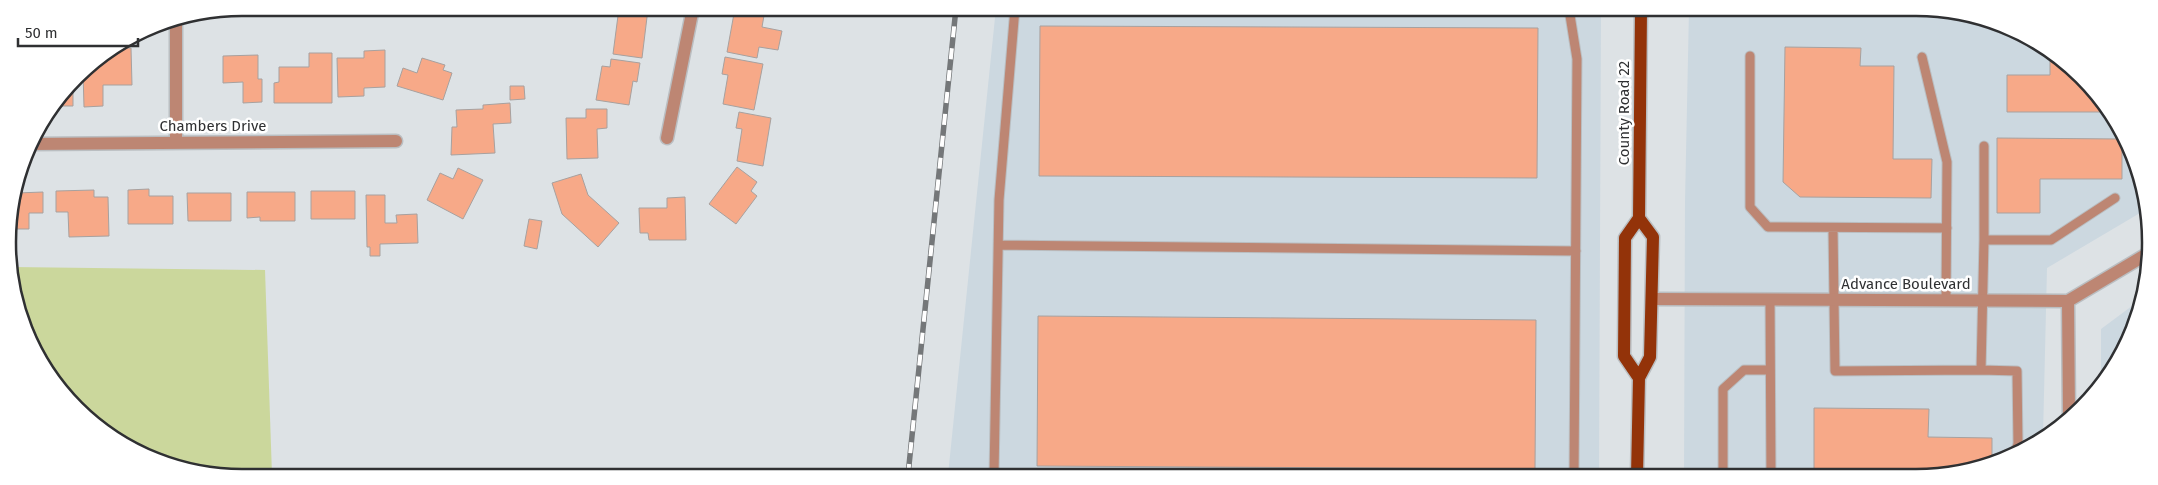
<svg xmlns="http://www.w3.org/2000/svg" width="2158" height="485" viewBox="0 0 2158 485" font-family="'Fira Sans',sans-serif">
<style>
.built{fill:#ccd8e0}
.green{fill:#cbd79c}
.building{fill:#f7a988;stroke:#a7a19f}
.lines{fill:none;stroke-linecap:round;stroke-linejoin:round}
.service-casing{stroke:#babec1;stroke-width:11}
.minor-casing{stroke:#babec1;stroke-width:15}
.primary-casing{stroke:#babec1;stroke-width:15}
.service{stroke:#bd8673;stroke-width:9}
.minor{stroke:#bd8673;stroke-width:12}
.primary{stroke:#933309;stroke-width:12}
.rail-casing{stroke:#747779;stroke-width:5.5}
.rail{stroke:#fff;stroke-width:4;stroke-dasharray:11;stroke-linecap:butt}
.labels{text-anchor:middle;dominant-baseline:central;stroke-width:5;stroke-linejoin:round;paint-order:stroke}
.street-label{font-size:15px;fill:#2f3032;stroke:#fff}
.rim{fill:none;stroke:#2f3032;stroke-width:2.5}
</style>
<rect width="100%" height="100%" fill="#dde2e5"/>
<path class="built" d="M996,8L1601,9L1599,476L948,475Z
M1689,9L1946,10L2033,39L2102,100L2143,182L2144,202L2140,213L2047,268L2043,436L2019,453L1946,476H1684L1685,202Z
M2140,300L2126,347L2101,382V329Z"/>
<path class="green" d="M12,267L265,270L272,475H212L125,446L56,386L16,304Z"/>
<path class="building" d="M242,8H257V10H230Z
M619,8L648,9L642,58L613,54Z
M735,8L765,10L762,27L782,31L778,50L759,47L757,58L727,52Z
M1040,26L1538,28L1537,178L1039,176Z
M1785,47L1861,48L1860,66H1894L1893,159H1932L1931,198L1800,197L1783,182Z
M116,48H131L132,85H103V106L84,107L83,71L87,66Z
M385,50V87L364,88V96L338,97L337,58H364V51Z
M309,53H332V103H274V83L279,82V67H309Z
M2050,54L2102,100L2108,112H2007V75H2050Z
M258,55V79H262V102L243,103V82L223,83V56Z
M725,57L763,64L754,110L723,104L728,75L722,74Z
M422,58L445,65L443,70L452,73L443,100L397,86L403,68L417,73Z
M611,59L640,63L637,82L633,81L629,105L596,100L602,66L610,67Z
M73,85V106H57Z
M510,86H524L525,99L510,100Z
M510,103L511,123L493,124L495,153L451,155L452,127H457L456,110L483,109V105Z
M586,109H607V128L597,129L598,158L567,159L566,118H586Z
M739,112L771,118L763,166L737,161L742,129L736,128Z
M1997,138L2122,139V179H2040V213H1997Z
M737,167L757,182L751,191L757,196L736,224L709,204Z
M458,168L483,180L463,219L427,200L440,173L453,179Z
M581,174L588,195L619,223L598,247L562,214L552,183Z
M149,189V196H173V224H128V190Z
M94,190V197H108L109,236L69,237L68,212H56V191Z
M311,191H355V219H311Z
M43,192V213H29V229H15L14,218H10L17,193Z
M247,192H295V221H260V217L247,218Z
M187,193H231V221H188Z
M366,195H385V223H397L396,215L417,214L418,243L380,244V256H370V247H367Z
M685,197L686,240H649L648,233H640L639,208H667V198Z
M529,219L542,221L537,249L524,246Z
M1038,316L1536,320L1535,469L1037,466Z
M1814,408L1929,409L1928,437L1992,438V462L1955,473H1931V476H1814Z"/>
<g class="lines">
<g class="service-casing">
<path id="service" d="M1569,9L1577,59L1574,476
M1750,56V207L1768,227L1947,228
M1922,57L1947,162L1946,300
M1833,228L1835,371L1981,370L1984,240V146
M1984,240H2051L2115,198
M999,245L1576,251
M1770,299L1771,476
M1981,370L2017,371L2018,444L2014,455
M994,475L999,200L1015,8
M1723,476V389L1744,370H1770"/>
</g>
<g class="minor-casing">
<path id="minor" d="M176,21V142
M667,138L693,8
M30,144L396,141
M1652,299L2068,301L2147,254
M2068,301L2069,418"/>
</g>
<g class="primary-casing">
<path id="primary" d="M1639,378L1624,356L1625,238L1639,218L1641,9
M1637,476L1639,378L1650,357L1653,237L1639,218"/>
</g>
<use href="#service" class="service"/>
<use href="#minor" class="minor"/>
<use href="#primary" class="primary"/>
<g class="rail-casing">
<path id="rail" d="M908,475L956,8"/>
</g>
<use href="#rail" class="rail"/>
</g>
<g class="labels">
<g class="street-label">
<text transform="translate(1624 113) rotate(-90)">County Road 22</text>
<text x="213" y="126">Chambers Drive</text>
<text x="1906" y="284">Advance Boulevard</text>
</g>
</g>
<path d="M0 0H2158V485H0ZM242 16H1916A226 226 0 0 1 2142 242V243A226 226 0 0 1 1916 469H242A226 226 0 0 1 16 243V242A226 226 0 0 1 242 16Z" fill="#fff" fill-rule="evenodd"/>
<path class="rim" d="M242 16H1916A226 226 0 0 1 2142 242V243A226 226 0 0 1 1916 469H242A226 226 0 0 1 16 243V242A226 226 0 0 1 242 16Z"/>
<path d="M18 38v8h120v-8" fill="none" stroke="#2f3032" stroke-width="2.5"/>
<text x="25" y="38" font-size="15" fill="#2f3032" stroke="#ffffff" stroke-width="4" paint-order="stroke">50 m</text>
</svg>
